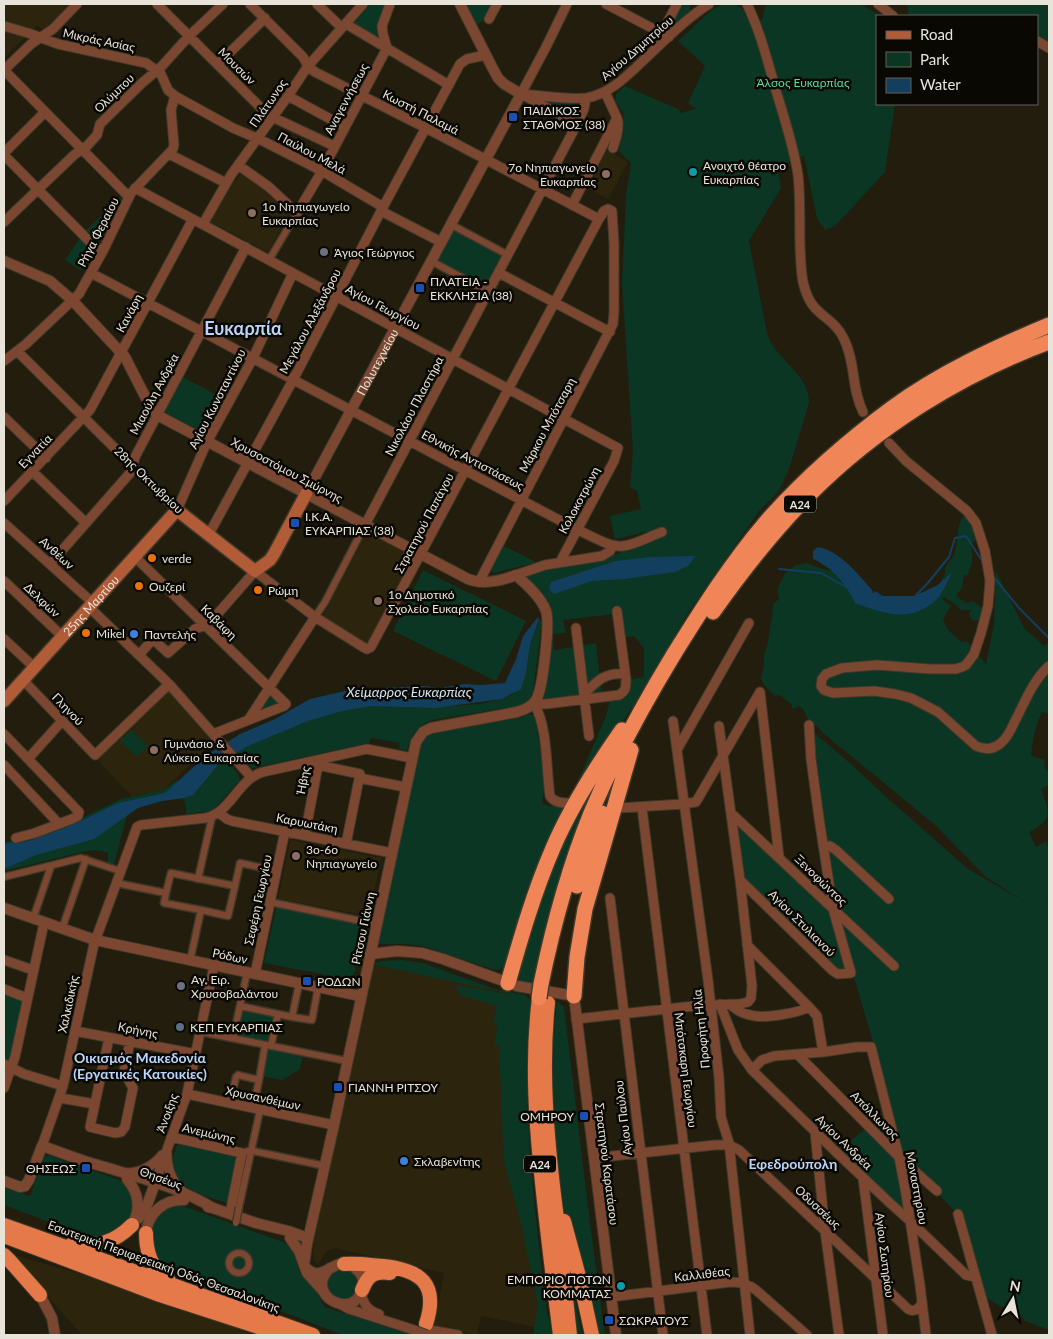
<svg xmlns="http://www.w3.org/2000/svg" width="1053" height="1339" viewBox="0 0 1053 1339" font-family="Lato,sans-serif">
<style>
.built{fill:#2c240d}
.green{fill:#0b3624}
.water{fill:#123f5d}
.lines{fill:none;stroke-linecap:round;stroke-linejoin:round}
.stream{stroke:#123f5d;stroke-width:2}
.pedestrian-casing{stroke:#3f392b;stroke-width:9}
.minor-casing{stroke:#3f392b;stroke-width:11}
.tertiary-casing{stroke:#3f392b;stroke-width:12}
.secondary-casing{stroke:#3f392b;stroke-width:15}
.trunk-casing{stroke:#3f392b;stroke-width:16}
.motorway-casing{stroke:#3f392b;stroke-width:18}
.pedestrian{stroke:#7c4730;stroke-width:6}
.minor{stroke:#7c4730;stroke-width:9}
.tertiary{stroke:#7c4730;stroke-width:10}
.secondary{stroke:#b15c37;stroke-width:12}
.trunk{stroke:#e57949;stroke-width:14}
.motorway{stroke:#f08658;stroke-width:15}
.pedestrian-bridge-casing{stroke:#3f392b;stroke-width:9;stroke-linecap:butt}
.minor-bridge-casing{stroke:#3f392b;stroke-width:11;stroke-linecap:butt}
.motorway-bridge-casing{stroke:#3f392b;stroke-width:18;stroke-linecap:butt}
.pedestrian-bridge{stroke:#7c4730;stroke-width:6}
.minor-bridge{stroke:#7c4730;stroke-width:9}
.motorway-bridge{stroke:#f08658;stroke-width:15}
.transit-dot{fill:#1a4fb4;stroke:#0a0803;stroke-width:2}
.culture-dot{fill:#0f9aa8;stroke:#0a0803;stroke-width:2}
.education-dot{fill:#8d6e63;stroke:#0a0803;stroke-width:2}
.worship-dot{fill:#6b7280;stroke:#0a0803;stroke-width:2}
.food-dot{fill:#e8710a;stroke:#0a0803;stroke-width:2}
.shop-dot{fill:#3f7fe0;stroke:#0a0803;stroke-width:2}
.service-dot{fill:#5c6f8a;stroke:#0a0803;stroke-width:2}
.labels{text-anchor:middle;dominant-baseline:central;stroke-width:5;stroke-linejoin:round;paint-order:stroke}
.shield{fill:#0a0803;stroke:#a5a29a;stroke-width:1}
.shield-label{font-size:11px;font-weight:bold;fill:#e8e4da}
.street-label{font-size:12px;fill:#e8e4da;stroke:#0a0803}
.park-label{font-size:12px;fill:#52dea2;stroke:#0a0803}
.poi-label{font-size:12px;fill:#e8e4da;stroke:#0a0803;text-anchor:start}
.water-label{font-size:14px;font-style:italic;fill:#cfe2f2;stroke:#0a0803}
.neighbourhood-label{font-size:14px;font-weight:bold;fill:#bad5fb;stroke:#0a0803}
.district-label{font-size:18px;font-weight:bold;fill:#bad5fb;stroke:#0a0803}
</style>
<rect width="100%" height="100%" fill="#231d0e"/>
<path class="built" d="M4,4H69L44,31L37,25L4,58Z
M604,148L628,162L608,199L584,186Z
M242,173L274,197L289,212V214L268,252L210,222L230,187Z
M367,532L414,557L367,645L323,616Z
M168,691L213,743L163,790L132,797L96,758Z
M290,840L381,858L369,916L278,899Z
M373,964L510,994L506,1010L547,1314L541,1328L481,1316L477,1335L434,1326L444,1273L335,1248L326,1252L318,1264L313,1260L314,1240Z
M10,1254L67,1270L132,1290L210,1318L253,1335H82Z"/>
<path class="green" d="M370,4H386L378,24V33L375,36L354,24Z
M466,4H496L488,18L476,25Z
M682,4H690V11L668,30Z
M723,4C738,4 741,6 750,19L762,20L766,4H860L881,16H877V104H895L885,172L835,226L825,230L817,218L804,156L777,166L781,188L749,241L766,328C767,331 768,336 769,339C780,361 810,377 809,403L789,469L779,491L759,511L688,613L638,699L571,797L606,716L610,700L620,696L624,681L644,677V648L634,636L616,639L614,614L563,620L566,633L553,634L554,650L596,643L602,698L538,702L547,615L525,577L555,566L584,564L617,554L668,530L646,532L615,539L610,516L641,509L637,491L630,487L633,451L622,284L626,196L631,163L619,151L624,128L623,113L615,101L616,94L625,86L678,109L680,111V113L696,109L688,103L705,66L678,41L713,9Z
M907,4H1049V42L1037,35V16H978L973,15L967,16H909Z
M545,101L578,103L579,105L575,117H572L544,103Z
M123,195L124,196L98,243L85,231Z
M451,229L502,256L486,286L436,259Z
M80,238L95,248L80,270L65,260Z
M183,377L226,400L207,435L164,412Z
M966,516C970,520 978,532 976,539C974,542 972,543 970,545C975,556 971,565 968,575L964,576L962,588L957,594V597L967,603L973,601L982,608L979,620L973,621L969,615L971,610H961L955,604L943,597V600L951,606L943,619L948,630L961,642L967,641L986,664L994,624L996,571L1024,628L1044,646L1049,642V714L1042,712C1035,726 1033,740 1031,756L1045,760L1044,766L1049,773V785L1041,789C1050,813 1053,820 1029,832L1036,847L1046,841L1049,850V897L1046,903L1049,899V1330L1025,1321L1017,1310L1000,1306L984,1296L958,1211H955L951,1207L894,1148L904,1201L903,1205L901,1207L839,1150L890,1109L873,1042L851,967L836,972L743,879L735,822L837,916L811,735L813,732L851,764L883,794L968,869L1025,902L986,877L934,824L823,733L817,726L809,721L803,709L799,706L793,709L791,704L780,695L775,696L764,685L761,678L764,665V655L768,642L772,616L773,604L779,599L777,590L785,573L796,565L806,563L823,569L855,576L870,591H875L887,598L905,605L933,590L940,583L945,574V568L955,553L958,535V529L962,517Z
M504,546L534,561V563L494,573L491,572V570Z
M423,570L526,621L496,681L393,631Z
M539,619L542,622L541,628L533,692L530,699L523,705L432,720C417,727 410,735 407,751L399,749L400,743L371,738L369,743L253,768L245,764L231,746L337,703L421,708L480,704L502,699L511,695L521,688L526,673L530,644Z
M270,694L280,704L260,711V710Z
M530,714L534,716L536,721L544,776V791L542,803L549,806L569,805L507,964L500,969L495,970L423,946L404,944H378L420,747C423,740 426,736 433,733L520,718Z
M131,730L148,746L137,757L120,741Z
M613,755L572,850L545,930L536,981C528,984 524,985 517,979V964L534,907L568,829Z
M227,759L237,773L240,780L213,810L209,811L186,814V806L183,798C164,800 143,803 127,815L114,864L108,863V853C101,850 94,850 86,851L4,871V842L28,838L61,828L121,799L163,790L177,780L186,788L194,793L219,764Z
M277,904L312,911V915L319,917L320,914L338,918V920L344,921L345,919L363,923V925H364L353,980L264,963Z
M402,960L423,963L495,989L526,995L527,998L532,1001C531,1020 527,1039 527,1059C526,1144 537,1229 547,1314L550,1322L552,1335H538V1332L535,1335H533L538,1306L521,1223L504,1162L499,1046L494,1045L498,1025L493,1024L497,1006L460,995L455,985L519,996L370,964L382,961Z
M4,989L27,998L11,1067L4,1064Z
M557,1001L564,1007L590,1223L605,1335H593L568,1237L553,1134V1040Z
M241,1008L275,1015L270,1042L236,1036Z
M268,1048L303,1055L300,1069L282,1080L262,1076Z
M181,1143L238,1157L227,1203C208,1196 169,1189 173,1160C173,1155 176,1150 177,1145Z
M48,1155L117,1179C125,1183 127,1186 130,1193C143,1218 114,1240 91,1238L4,1205V1188L30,1196L44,1157Z
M176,1205H180L283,1242C302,1254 293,1260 301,1275C305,1281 311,1284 315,1289C319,1295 320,1301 325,1307L411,1335H343L170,1268C165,1264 158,1260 156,1254C151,1243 149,1224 158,1215C163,1210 169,1207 176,1205Z
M340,1268C364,1270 360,1299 344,1299C340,1299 335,1297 332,1296L326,1285L331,1273Z
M570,1281L574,1293L582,1335H574Z"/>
<path class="water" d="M818,547C840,551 857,573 872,590V593L877,592L882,596H914L938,585L953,571C948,579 944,591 938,598C912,624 885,614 855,603C847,585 832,567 813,559V551Z
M696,556L689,565L675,572L624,579L592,581L554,594L549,589L551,582L616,561L651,557Z
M538,617L539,619L530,644L526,673L521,689L502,699L435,708L371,706L342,711L308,721L248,746L219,764L193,795L184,798L162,801L138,808L94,839L36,855L4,869V845L7,843L26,842L70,826L118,803L165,793L207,755L240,734L275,719L310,699L345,691L380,688L425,686L439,688L465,684L481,685L505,683L516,659L523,636Z"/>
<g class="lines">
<path class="stream" d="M779,569L821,573L848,588
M993,576L1019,608L1048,637L1049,636
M916,595L927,584L949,557L955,538L966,536L984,564"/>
<g class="pedestrian-casing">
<path id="pedestrian" d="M450,224L508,255
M269,260L297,213
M431,261L489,292
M315,617L325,602L365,525
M4,877L81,858L120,871
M198,879L212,817
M116,883L166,893L164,903L201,910L190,961
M166,893L171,873L235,886L240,863L277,871
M270,902L376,924
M201,910L228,916L235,886
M33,919L51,866
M62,929L86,859
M240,1006L292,1017L299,984
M292,1017L312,1020L318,988
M201,1032L347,1061
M233,1038L247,973
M271,1046L278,1014
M230,1104L236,1077L238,1075L259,1080L265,1045
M253,1109L259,1080
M242,1153L248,1151H253L325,1166
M239,1207L260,1110
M229 1263a10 10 0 1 1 20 0a10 10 0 1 1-20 0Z"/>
</g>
<g class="minor-casing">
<path id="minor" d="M157,4L268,115L334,146
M250,4L303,57L308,66L315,72L426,128L599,219
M317,4L342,28
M606,4L669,37
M747,4C761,33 768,63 777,94C785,120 794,148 798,175C802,210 797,247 803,282C805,291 809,302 816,309C827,320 837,324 844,339C856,363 851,388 863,412
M878,4L893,16
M489,19L497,4
M346,24L449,85
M4,26L28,33L58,44L146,63L161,74L168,90L175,96L233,128L261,140L322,171L383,207
M662,33L677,4
M1037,41L1049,48
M218,64L265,18
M4,70L129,197
M4,70L31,44L53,29L77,4
M521,94C540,95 566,100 586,98C611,94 630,73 648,56C667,38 687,18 709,4
M521,94L546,47L567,4
M288,96L345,127
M525,96L577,124
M613,148C616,139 619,130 618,121
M4,153L45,112
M169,154L226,183
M4,155L94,246L103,251
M238,165L269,187L297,213L322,171L387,48L383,34L382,26L390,4
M135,188L618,448L614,461L560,562
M572,205L617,118L605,92
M381,211L441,242
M4,222L74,155L87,146L97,135L100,124L142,83L161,67L189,36L223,4
M203,224L231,175L288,96L308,66L363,4
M91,273L578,530C590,535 610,548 623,546C635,545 650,536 662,532
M499,273L610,332
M17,351L177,510L207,442L253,358L293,273
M4,361L26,344L79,294L103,251L131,193L173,149L174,145L171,110L175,96
M4,417L46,458
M889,443L906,461L967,511L976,523L985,551L990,581L988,606L981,633L974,654L966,665L962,667L956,669H930L877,665L842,668L826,674L822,679L821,686L824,690L833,693L874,691L895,694L911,698L938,712L976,746C985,750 993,750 1001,743C1007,738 1011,730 1014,723C1024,704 1033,680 1049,666
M33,472L86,523
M4,501L90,410L193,219
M4,523L93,603
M365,525L577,124L584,109L586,98
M209,534L293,380L381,211L460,64L467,59L486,55
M135,557L286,704L284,706L213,734
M50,564L131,472L135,457L246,247
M516,575L545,565L602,556L610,551L612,545
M4,581L62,636
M89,607L169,684L251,777
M576,628L589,736
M4,639L34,667
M139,655L153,639L168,653L195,629L208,624L214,618L255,571L315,617L363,647L367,649L371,647L599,219L604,211L608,209L612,211L614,244V312L613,324L479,582
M23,680L95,755L169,684
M760,692L779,857
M584,694C597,681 605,672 625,674
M534,704H546L619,695C626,691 626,687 626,679L617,611
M534,704C548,726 546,769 550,796C554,803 563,803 570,803
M249,719L315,617
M673,721L708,980L719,1077L721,1117L729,1143L750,1335
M4,734L79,812L78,816L72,819L35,833L16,838
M678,748L749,623
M28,759L62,721
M4,765L59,824
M318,765L360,774L346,844
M359,778L405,787
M618,808L684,804L696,802L760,692
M642,808L707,1335
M219,813L227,819L232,821L392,853
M731,813L894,966
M305,835L319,760
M823,846H830L836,850L889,899
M740,880L833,971L838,974L851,973L833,909L819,818L811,759L809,725
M610,898L663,1335
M747,945L809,1007
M4,960L33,970
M255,974L285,831
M4,989L27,998
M720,1004L738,1050L752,1070L836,1152L891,1204L911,1222L966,1275L975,1277
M730,1004C737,1011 746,1015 755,1016C767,1018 798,1013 809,1007L817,1016L823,1052
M576,1019L703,1005L740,1004L748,1002L751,998L752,986L740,880L719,726
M75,1031L196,1054
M109,1038L90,1127L115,1133L121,1132L125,1127L133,1088L124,1072L130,1041
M797,1054L899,1157L937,1191
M4,1064L24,1074L63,1086
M752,1070L762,1060L774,1056L823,1052L857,1047H871L899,1157L906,1194L920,1285L926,1335
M4,1088L15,1057L44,923
M187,1094L334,1125
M60,1098L95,1104
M815,1132L825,1231L839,1335
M171,1137L242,1153L230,1213
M42,1146L63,1086L94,944L137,827L141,825L205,818C231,813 238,779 263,772L367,749L412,758
M167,1154C167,1168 172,1182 183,1192
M594,1158L715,1145H729L739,1150L908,1309C915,1313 919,1308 922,1303
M128,1173C143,1172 153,1166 162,1155
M863,1178L883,1335
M155,1183L187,1094L214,966
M958,1214L992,1335
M361,1292C363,1304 368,1311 379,1314
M611,1297L731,1282C741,1282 748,1284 756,1290L807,1335
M338,1303L349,1309L411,1329
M429,1330L458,1335"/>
</g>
<g class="tertiary-casing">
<g id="tertiary">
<path d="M4,261L50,281L72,300L125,357L150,406L157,415L468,579C484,585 501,581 516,575C527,585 541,597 546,611C550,623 543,689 536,700C532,707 524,710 517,712L431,728L423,732L416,742L334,1125L307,1244L304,1265"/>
<path id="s1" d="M306,494L521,94L504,84L498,78L492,67L460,4"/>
<path d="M4,908L95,940L360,996"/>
<path d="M370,954L397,951L422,953L443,959L517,986L574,996L616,1335"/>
<path d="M127,1179C139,1193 141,1209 132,1225"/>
<path d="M4,1181L20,1187L25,1186L29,1180L42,1146C63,1153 84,1162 105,1167C141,1178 181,1188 213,1208"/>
<path d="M208,1207L213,1208L256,1223L288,1231L308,1238"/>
<path d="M139,1218L146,1208L155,1183"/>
<path d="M146,1233C148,1213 164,1199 184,1200"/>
<path d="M290,1238L299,1251L307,1273L324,1292"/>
<path d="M305,1267C325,1288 336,1248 357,1270C362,1274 364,1281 362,1288C356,1322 302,1296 330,1268"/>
<path d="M40,1295L52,1318L55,1335"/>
</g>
</g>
<g class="secondary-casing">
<g id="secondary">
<path id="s2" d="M4,701L177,510L255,571L270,560L274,554L306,494"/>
</g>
</g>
<g class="trunk-casing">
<path id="trunk" d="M539,998C531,1063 536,1127 543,1192C548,1240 554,1287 560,1335
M548,1003C541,1069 547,1137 555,1203C561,1247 565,1291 570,1335
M564,1221L580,1280L592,1335
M4,1225L313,1335
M146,1233C146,1252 151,1270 169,1281
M4,1236L157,1294L283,1335
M71,1245C98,1246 113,1244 132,1225
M4,1255L10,1261L40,1295
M344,1264C357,1263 370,1265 383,1266C421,1270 439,1284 426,1324
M362,1290C368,1275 374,1271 390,1273"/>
</g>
<g class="motorway-casing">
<path id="motorway" d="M713,612C742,571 774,530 810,494C877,427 960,375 1049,342
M577,886L602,813
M508,983C521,937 534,892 553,848C571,806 596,767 622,730
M541,984C553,926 569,867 591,813C614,758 643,705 674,654C702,609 731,563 766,522C803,480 846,442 892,408C940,373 994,348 1049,325
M574,996L577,957L585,909L631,750"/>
</g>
<use href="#pedestrian" class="pedestrian"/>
<use href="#minor" class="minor"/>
<use href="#tertiary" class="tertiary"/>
<use href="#secondary" class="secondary"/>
<use href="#trunk" class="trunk"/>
<use href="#motorway" class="motorway"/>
<g class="pedestrian-bridge-casing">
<path id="pedestrian-bridge" d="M236,1223L239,1207"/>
</g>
<g class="minor-bridge-casing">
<path id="minor-bridge" d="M411,1329L427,1335"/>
</g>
<g class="motorway-bridge-casing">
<path id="motorway-bridge" d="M539,998L541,984"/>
</g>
<use href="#pedestrian-bridge" class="pedestrian-bridge"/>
<use href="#minor-bridge" class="minor-bridge"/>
<use href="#motorway-bridge" class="motorway-bridge"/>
</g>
<g class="transit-dot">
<rect x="508" y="112" width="10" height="10" rx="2.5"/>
<rect x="415" y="283" width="10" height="10" rx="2.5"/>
<rect x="290" y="518" width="10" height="10" rx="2.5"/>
<rect x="302" y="976" width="10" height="10" rx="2.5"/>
<rect x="333" y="1082" width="10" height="10" rx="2.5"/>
<rect x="579" y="1111" width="10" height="10" rx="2.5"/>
<rect x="81" y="1163" width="10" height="10" rx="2.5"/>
<rect x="604" y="1315" width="10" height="10" rx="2.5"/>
</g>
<g class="culture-dot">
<circle cx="693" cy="172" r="5"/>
<circle cx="621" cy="1286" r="5"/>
</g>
<g class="education-dot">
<circle cx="606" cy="174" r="5"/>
<circle cx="252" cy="213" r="5"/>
<circle cx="378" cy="601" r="5"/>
<circle cx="154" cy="750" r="5"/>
<circle cx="296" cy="856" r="5"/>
</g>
<g class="worship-dot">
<circle cx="324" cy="252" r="5"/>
<circle cx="181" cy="986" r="5"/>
</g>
<g class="food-dot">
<circle cx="152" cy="558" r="5"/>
<circle cx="139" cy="586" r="5"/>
<circle cx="258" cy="590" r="5"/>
<circle cx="86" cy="633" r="5"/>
</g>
<g class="shop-dot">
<circle cx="134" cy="634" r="5"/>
<circle cx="404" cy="1161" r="5"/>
</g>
<circle class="service-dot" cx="180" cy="1027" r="5"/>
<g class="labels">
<g class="shield">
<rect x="784" y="495.5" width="32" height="17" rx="4"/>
<rect x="524" y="1155.5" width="32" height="17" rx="4"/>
</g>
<g class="shield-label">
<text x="800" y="504">Α24</text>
<text x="540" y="1164">Α24</text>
</g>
<g class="street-label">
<text transform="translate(99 40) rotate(12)">Μικράς Ασίας</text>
<text transform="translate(637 48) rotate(-41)">Αγίου Δημητρίου</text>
<text transform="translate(237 66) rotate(45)">Μουσών</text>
<text transform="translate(114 93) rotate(-44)">Ολύμπου</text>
<text transform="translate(346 99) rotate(-62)">Αναγεννήσεως</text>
<text transform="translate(268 103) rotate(-55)">Πλάτωνος</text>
<text transform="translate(421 112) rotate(27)">Κωστή Παλαμά</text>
<text transform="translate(312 153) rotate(28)">Παύλου Μελά</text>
<text transform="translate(98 232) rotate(-63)">Ρήγα Φεραίου</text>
<text transform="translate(383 307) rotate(28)">Αγίου Γεωργίου</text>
<text transform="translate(129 313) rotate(-62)">Κανάρη</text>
<text transform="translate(310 321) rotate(-62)">Μεγάλου Αλεξάνδρου</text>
<text stroke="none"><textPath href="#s1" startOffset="150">Πολυτεχνείου</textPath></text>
<text transform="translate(154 394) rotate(-62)">Μιαούλη Ανδρέα</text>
<text transform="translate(217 399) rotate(-63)">Αγίου Κωνσταντίνου</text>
<text transform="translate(414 406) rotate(-62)">Νικολάου Πλαστήρα</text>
<text transform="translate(547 425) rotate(-62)">Μάρκου Μπότσαρη</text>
<text transform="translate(35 451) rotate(-46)">Εγνατία</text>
<text transform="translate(473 460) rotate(28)">Εθνικής Αντιστάσεως</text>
<text transform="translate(287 470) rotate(28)">Χρυσοστόμου Σμύρνης</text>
<text transform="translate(149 480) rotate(44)">28ης Οκτωβρίου</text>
<text transform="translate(579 500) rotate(-62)">Κολοκοτρώνη</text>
<text transform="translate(424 523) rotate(-62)">Στρατηγού Παπάγου</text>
<text transform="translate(57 553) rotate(42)">Ανθέων</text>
<text transform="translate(42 600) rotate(43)">Δελφών</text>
<text stroke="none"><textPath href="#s2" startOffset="129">25ης Μαρτίου</textPath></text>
<text transform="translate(219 622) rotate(44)">Καβάφη</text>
<text transform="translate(68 709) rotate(46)">Γληνού</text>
<text transform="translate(303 780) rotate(-79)">Ήβης</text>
<text transform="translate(307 823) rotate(11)">Καρυωτάκη</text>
<text transform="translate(821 880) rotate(44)">Ξενοφώντος</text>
<text transform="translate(258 900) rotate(-78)">Σεφέρη Γεωργίου</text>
<text transform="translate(802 923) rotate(45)">Αγίου Στυλιανού</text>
<text transform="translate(363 928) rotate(-78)">Ρίτσου Γιάννη</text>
<text transform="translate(230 956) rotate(12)">Ρόδων</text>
<text transform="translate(68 1004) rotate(-78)">Χαλκιδικής</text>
<text transform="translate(701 1029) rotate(-96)">Προφήτη Ηλία</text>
<text transform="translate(138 1030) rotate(11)">Κρήνης</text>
<text transform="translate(686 1070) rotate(83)">Μπότσκαρη Γεωργίου</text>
<text transform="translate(263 1098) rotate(12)">Χρυσανθέμων</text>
<text transform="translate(167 1113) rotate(-70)">Άνοιξης</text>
<text transform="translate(875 1115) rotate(45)">Απόλλωνος</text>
<text transform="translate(623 1118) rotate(-97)">Αγίου Παύλου</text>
<text transform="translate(209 1133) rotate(13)">Ανεμώνης</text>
<text transform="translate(844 1142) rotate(44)">Αγίου Ανδρέα</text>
<text transform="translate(607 1164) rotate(83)">Στρατηγού Καρατάσου</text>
<text transform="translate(161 1178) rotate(20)">Θησέως</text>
<text transform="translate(917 1188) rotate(79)">Μοναστηρίου</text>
<text transform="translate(818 1207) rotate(43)">Οδυσσέως</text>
<text transform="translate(885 1255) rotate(83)">Αγίου Σωτηρίου</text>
<text transform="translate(164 1266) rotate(20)">Εσωτερική Περιφερειακή Οδός Θεσσαλονίκης</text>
<text transform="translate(702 1274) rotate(-7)">Καλλιθέας</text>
</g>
<g class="park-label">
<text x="803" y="82">Άλσος Ευκαρπίας</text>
</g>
<g class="poi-label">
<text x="523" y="110">ΠΑΙΔΙΚΟΣ<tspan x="523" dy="14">ΣΤΑΘΜΟΣ (38)</tspan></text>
<text x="703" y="165">Ανοιχτό θέατρο<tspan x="703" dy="14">Ευκαρπίας</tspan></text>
<text x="596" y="167" text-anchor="end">7ο Νηπιαγωγείο<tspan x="596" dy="14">Ευκαρπίας</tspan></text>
<text x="262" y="206">1ο Νηπιαγωγείο<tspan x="262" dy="14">Ευκαρπίας</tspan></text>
<text x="334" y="252">Άγιος Γεώργιος</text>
<text x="430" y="281">ΠΛΑΤΕΙΑ -<tspan x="430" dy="14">ΕΚΚΛΗΣΙΑ (38)</tspan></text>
<text x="305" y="516">Ι.Κ.Α.<tspan x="305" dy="14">ΕΥΚΑΡΠΙΑΣ (38)</tspan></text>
<text x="162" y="558">verde</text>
<text x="149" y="586">Ουζερί</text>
<text x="268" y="590">Ρώμη</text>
<text x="388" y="594">1ο Δημοτικό<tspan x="388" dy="14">Σχολείο Ευκαρπίας</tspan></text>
<text x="96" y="633">Mikel</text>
<text x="144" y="634">Παντελής</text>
<text x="164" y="743">Γυμνάσιο &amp;<tspan x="164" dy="14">Λύκειο Ευκαρπίας</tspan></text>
<text x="306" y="849">3ο-6ο<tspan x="306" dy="14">Νηπιαγωγείο</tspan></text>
<text x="191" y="979">Αγ. Ειρ.<tspan x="191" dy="14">Χρυσοβαλάντου</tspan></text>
<text x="317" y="981">ΡΟΔΩΝ</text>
<text x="190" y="1027">ΚΕΠ ΕΥΚΑΡΠΙΑΣ</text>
<text x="348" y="1087">ΓΙΑΝΝΗ ΡΙΤΣΟΥ</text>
<text x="574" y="1116" text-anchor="end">ΟΜΗΡΟΥ</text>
<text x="414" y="1161">Σκλαβενίτης</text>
<text x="76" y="1168" text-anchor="end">ΘΗΣΕΩΣ</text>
<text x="611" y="1279" text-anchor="end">ΕΜΠΟΡΙΟ ΠΟΤΩΝ<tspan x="611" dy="14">ΚΟΜΜΑΤΑΣ</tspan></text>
<text x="619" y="1320">ΣΩΚΡΑΤΟΥΣ</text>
</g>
<g class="water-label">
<text x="409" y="691">Χείμαρρος Ευκαρπίας</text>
</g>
<g class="neighbourhood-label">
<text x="140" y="1057">Οικισμός Μακεδονία<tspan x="140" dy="16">(Εργατικές Κατοικίες)</tspan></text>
<text x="793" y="1163">Εφεδρούπολη</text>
</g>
<g class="district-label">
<text x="243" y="328">Ευκαρπία</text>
</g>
</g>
<rect width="1053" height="1339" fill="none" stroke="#e8e4da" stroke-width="10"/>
<rect x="876" y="15" width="162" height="90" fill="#0a0803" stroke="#636059"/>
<rect x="886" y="31" width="25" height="8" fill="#b15c37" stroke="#636059"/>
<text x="920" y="40" font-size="15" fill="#e8e4da">Road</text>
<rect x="886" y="52" width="25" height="15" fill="#0b3624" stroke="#636059"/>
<text x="920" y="65" font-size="15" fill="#e8e4da">Park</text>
<rect x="886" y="78" width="25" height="15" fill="#123f5d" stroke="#636059"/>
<text x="920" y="90" font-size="15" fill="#e8e4da">Water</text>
<g transform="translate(1013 1299) rotate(10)" stroke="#0a0803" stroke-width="4" paint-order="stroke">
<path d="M0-4L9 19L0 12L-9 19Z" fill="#e8e4da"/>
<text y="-8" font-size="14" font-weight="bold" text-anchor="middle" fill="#e8e4da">N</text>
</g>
</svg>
